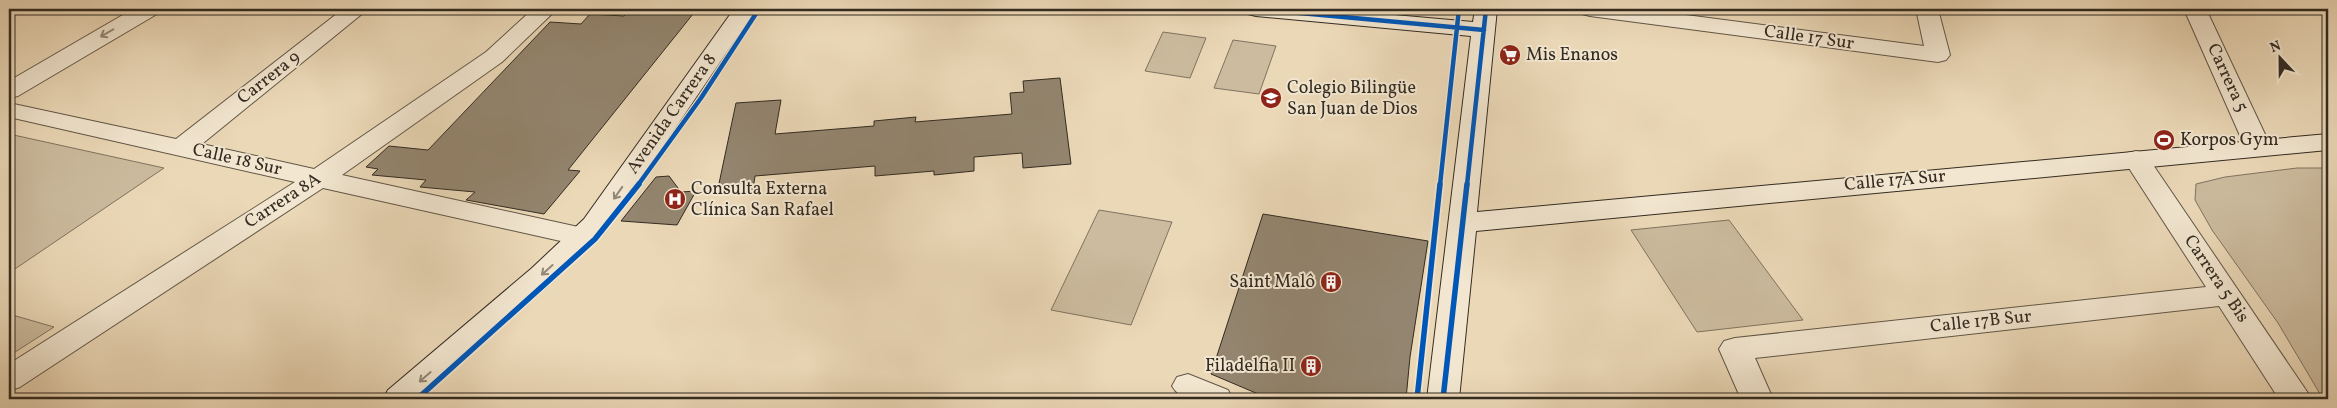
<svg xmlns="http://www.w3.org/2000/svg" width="2337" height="408" viewBox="0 0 2337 408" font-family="Vollkorn,serif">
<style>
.green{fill:#ccbb9e;stroke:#807360}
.building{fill:#93856f;stroke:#332b21}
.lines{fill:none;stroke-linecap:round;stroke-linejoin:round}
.street-casing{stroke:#615646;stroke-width:2}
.secondary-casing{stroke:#332b21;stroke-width:2}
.street{fill:#f2e6d0;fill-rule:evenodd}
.secondary{fill:#f2e6d0;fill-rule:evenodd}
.cycleway-far1-casing{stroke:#f2e6d0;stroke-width:7}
.cycleway-casing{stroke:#f2e6d0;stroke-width:9}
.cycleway-far1{stroke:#0057b8;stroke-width:4.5}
.cycleway{stroke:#0057b8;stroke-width:5.5}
.oneway{stroke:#928878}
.labels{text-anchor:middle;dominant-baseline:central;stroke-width:4;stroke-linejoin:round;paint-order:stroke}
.street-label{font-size:18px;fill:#332b21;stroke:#f2e6d0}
.poi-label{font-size:18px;fill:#332b21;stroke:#f2e6d0;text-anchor:start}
</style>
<rect width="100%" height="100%" fill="#ebd8b7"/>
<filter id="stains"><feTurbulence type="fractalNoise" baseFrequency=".004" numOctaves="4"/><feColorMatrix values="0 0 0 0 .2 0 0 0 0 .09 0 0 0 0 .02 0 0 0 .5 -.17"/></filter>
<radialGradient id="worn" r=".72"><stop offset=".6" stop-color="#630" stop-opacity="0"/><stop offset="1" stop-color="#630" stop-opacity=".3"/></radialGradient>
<path class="green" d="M1163,32L1206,38L1190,78L1145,71Z
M1233,40L1276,46L1259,94L1214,88Z
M9,134L164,168L9,273Z
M2297,168H2328V399H2323L2278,323L2212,230L2195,200L2196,184L2225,177Z
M1099,210L1172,222L1131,325L1051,310Z
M1729,220L1803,320L1697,332L1631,230Z
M9,314L54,327L9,356Z"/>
<path class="building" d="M631,9H697L568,170L580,171L544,214L466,200L475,192L420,187L426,180L372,175L378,169L366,167L389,146L428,150L550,22L581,24L590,14L624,16Z
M1060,78L1071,164L1023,168L1022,153L974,157V171L934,175V171L875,176V166L755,176L753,190L717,193L736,103L781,100L775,134L874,126V121L916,117L915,122L1012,114L1010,93L1024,92L1023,81Z
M669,176L681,192L696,191L677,225L621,221L656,177Z
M1263,214L1428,241L1410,357L1406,399H1270L1211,374Z"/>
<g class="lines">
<g class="street-casing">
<path id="street" d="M133,9H160L157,14L18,96L9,98V81Z
M343,9H368L202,144L314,169L486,52L533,9H557L502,62L342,175L583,228L593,230L597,237L593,244L583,246L323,188L20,387L9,391V364L295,182L9,117V103L176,139Z
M1579,9H1640L1924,46L1916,9H1938L1950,55L1946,60L1938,62L1590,16L1582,14Z
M2184,9H2206L2271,147L2267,153L2258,155L2249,153L2245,147Z
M2136,151L2145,153L2312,399H2279L2219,306L1755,358L1773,399H1741L1719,349L1724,341L1735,338L2206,287L2123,159L2127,153Z
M1188,374L1228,390L1233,399C1213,399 1183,406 1172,386L1177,377Z"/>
</g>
<g class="secondary-casing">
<path id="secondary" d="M734,9H756L604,233L552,282L420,399H383L388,390L532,268L584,219Z
M1245,9H1327L1473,22L1475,9H1497L1477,212L2328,134V150L1476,231L1459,399H1427L1471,36L1256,16L1248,14Z"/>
</g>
<use href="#street" class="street"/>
<use href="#secondary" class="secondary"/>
<g class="cycleway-far1-casing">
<path id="cycleway-far1" d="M1256,9L1484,30
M638,185L701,98L759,9
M1440,185L1459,9
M1467,185L1486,9"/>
</g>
<g class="cycleway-casing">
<path id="cycleway" d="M417,399L595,239L639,184
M1417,399L1440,184
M1443,399L1467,184"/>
</g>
<use href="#cycleway-far1" class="cycleway-far1"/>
<use href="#cycleway" class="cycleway"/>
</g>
<defs><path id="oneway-shaft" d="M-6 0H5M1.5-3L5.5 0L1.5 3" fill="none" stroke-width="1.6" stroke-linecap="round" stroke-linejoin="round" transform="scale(1.25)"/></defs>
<g class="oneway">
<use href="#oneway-shaft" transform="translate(107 33) rotate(150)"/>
<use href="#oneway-shaft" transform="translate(618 193) rotate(125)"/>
<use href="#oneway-shaft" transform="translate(547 270) rotate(138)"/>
<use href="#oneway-shaft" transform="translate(425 377) rotate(139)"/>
</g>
<defs>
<g id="supermarket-disc" transform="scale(1.125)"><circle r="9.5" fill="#8f2418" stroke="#f2e6d0"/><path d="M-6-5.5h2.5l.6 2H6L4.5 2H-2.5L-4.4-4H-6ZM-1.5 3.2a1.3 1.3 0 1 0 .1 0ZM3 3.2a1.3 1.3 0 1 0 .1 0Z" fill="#fff"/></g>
<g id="school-disc" transform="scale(1.125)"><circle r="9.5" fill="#8f2418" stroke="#f2e6d0"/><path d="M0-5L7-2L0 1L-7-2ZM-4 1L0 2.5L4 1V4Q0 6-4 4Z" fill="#fff"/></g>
<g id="stadium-disc" transform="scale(1.125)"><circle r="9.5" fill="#8f2418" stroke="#f2e6d0"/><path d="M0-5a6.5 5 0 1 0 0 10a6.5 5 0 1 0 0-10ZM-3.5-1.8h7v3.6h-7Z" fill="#fff"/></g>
<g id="hospital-disc" transform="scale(1.125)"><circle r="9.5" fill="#8f2418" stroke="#f2e6d0"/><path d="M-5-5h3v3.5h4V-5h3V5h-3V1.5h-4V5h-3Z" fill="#fff"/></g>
<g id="building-disc" transform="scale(1.125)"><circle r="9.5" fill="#8f2418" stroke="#f2e6d0"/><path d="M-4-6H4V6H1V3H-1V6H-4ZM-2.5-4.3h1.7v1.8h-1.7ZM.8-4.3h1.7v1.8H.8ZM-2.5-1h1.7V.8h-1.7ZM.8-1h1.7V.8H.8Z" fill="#fff"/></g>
</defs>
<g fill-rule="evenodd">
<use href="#supermarket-disc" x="1510" y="55"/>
<use href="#school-disc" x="1271" y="98"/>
<use href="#stadium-disc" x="2164" y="140"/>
<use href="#hospital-disc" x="675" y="199"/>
<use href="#building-disc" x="1331" y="282"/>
<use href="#building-disc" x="1311" y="366"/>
</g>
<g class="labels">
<g class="street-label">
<text transform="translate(1809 38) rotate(8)">Calle 17 Sur</text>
<text transform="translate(269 78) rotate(-38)">Carrera 9</text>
<text transform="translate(2227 78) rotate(65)">Carrera 5</text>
<text transform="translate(672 114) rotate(-55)">Avenida Carrera 8</text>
<text transform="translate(237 160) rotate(13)">Calle 18 Sur</text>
<text transform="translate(1895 181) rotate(-5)">Calle 17A Sur</text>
<text transform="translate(283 201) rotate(-33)">Carrera 8A</text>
<text transform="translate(2216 279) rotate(56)">Carrera 5 Bis</text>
<text transform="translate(1981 322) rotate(-6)">Calle 17B Sur</text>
</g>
<g class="poi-label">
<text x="1526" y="55">Mis Enanos</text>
<text x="1287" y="88">Colegio Bilingüe<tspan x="1287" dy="21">San Juan de Dios</tspan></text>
<text x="2180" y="140">Korpos Gym</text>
<text x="691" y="189">Consulta Externa<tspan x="691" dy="21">Clínica San Rafael</tspan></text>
<text x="1315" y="282" text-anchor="end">Saint Malô</text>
<text x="1295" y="366" text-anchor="end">Filadelfia II</text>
</g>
</g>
<rect width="2337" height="408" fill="none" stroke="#ebd8b7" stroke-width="30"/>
<rect x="10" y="10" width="2317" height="388" fill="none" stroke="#332b21" stroke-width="2.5"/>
<rect x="15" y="15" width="2307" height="378" fill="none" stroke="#332b21"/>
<g transform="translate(2280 58) rotate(338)" stroke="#f2e6d0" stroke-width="4" paint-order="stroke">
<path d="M0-4L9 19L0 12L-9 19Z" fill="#332b21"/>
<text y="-8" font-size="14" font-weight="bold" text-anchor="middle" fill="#332b21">N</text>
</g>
<rect width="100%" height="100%" filter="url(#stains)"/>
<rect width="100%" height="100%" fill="url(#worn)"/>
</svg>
